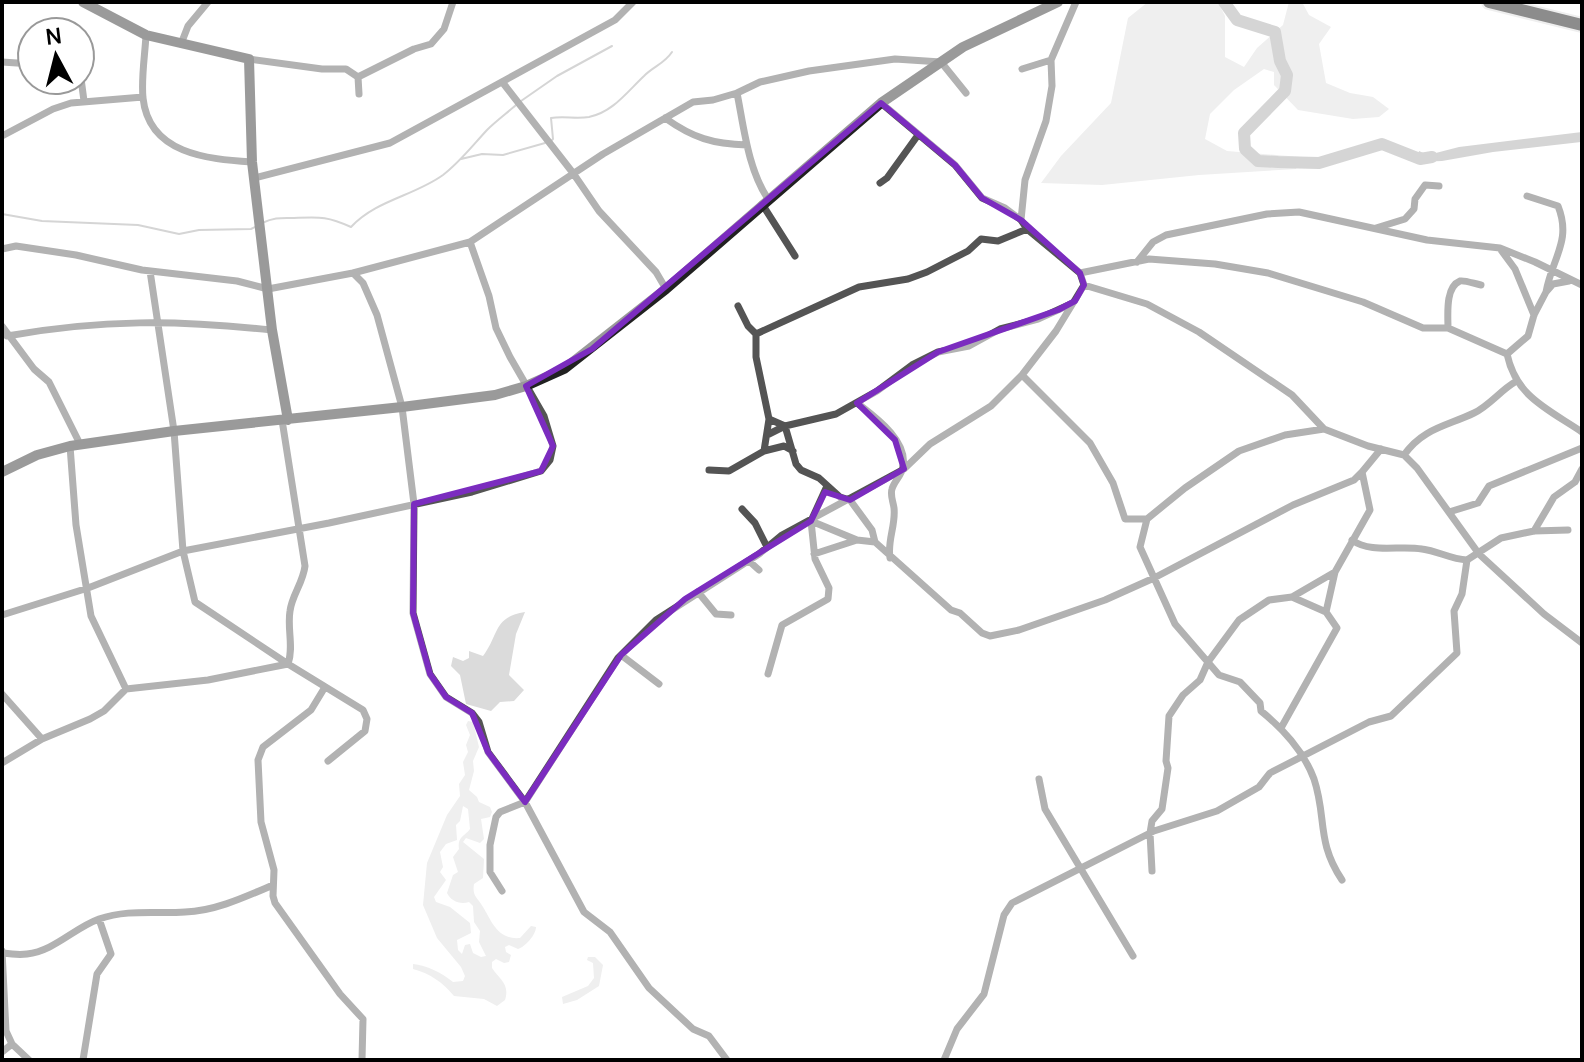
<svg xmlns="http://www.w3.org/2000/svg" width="1584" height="1062" viewBox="0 0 1584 1062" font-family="Manrope,sans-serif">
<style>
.green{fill:#dbdbdb;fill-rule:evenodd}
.water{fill:#a2a2a2}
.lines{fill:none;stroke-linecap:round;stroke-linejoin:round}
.stream{stroke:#a2a2a2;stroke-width:2}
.river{stroke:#a2a2a2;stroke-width:12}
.highway-casing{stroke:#dbdbdb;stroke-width:16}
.street{stroke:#545454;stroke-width:7}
.secondary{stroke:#212121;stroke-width:10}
.highway{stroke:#000;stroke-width:12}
.marked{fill:none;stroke:#7b2cbf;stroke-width:6;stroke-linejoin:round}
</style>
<rect width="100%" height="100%" fill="#fff"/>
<path class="green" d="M1148,2H1218L1225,16V57L1244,67L1257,48L1283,25L1289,2H1302L1309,15L1331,27L1319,44L1326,83L1350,93L1373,97L1389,109L1379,117L1353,119L1298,110L1274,85V72L1264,69L1234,90L1210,114L1205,139L1227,151L1301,157L1296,169L1199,175L1102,185L1041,183L1061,156L1111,103L1128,18Z
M525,612L516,634L509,675L524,690L514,701L500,702L491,711L466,704L460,675L451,666L453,657L463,661L469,658V651L483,656C499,635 493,617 525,612Z
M468,721L473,722L479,747L473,761L474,771L469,790L477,797L479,802L490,807L492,812L490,817L481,819L484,839L480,843L466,838L463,842L484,859L483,878L474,884C472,896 477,897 483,907C492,922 498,940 520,938L531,926L536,927C536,935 525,947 518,949L509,945L505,947L506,952L511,955L509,962L504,963L496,959L492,962V968C500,980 510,984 505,1000L497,1006L484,999L454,996C442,982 431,974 413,969V964C426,965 442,973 453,982L463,981L465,976L461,967L437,938L423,905L427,863L447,815L460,796L459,784L465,775L463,762L468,752L466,745L470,735L466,725ZM463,806L468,809L470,829C464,837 457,837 459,849L453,857L458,872L453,875L447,893C451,901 460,905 469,902L473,906L474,922L480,931L479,942L486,956L481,957L473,953L470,944L465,945L462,954L458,950L457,940L471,933L470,923L450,907L436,902L434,897L446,880L440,872L443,867L440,852L446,844L457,840L456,825L460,821Z
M588,957H595L603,965L599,986L577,1000L563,1004L562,997L588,986L594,978L593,963L587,960Z"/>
<path class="water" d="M1582,132L1581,142L1493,152L1442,161L1416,162L1419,151L1428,155L1459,147Z"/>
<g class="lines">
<path class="stream" d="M521,101L557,76L612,46
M551,141L553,139L551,118C563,116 577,119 589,117C613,112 627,92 644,76C654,66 664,64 672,52
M461,159L482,154L503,155L545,143
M2,214L42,221L138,225L179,234L199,230L251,229L257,226
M262,223C275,217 281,218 294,218C320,217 327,216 351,227C376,200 414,196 443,175C460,162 473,145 487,130C496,121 507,113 516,105"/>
<path class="river" d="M1224,2L1237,20L1275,32L1280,61L1287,75L1285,91L1244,133L1245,149L1258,161L1278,162L1319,163L1382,144L1420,159L1432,157"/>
<g class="highway-casing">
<path id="highway" d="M1489,2L1582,25"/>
</g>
<path class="street" d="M146,35C145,55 141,78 143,98C149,154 207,159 252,162
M181,44L188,26L208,2
M249,59L322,69H346L358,77L359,94
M2,62L32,64
M1022,69L1051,60
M80,71L84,101
M358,77L414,49L431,44L444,29L453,2
M503,83L573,173L599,211L656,272L666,289
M737,93C744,128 748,169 768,199
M881,103L955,165L982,198L1005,208L1021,220L1027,229L1080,273L1084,285L1147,304L1199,332L1292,395L1324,429L1368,446L1404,455L1417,468L1479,554L1544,614L1582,643
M665,118C693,138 713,144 747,145
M2,136L53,109L71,103L143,97
M254,178L390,143L615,20L633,2
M880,183L887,178L918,135
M1527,196L1558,206C1572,241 1552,258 1546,292
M762,204L795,256
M1021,220L1025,180L1046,121L1052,86L1051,60L1076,2
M1376,228L1405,219L1414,209L1415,199L1425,185L1439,186
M2,249L16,246L76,255L142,270L237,281L268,289L353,273L363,283L377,315L402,407L414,504L413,613L430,674L446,697L472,713L479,722L488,752L525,802L584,912L610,932L649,988L693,1029L709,1036L727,1060
M1501,250L1515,269L1534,315
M1137,262L1153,242L1166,235L1267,214L1299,212L1427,240L1500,248L1535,262L1582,285
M150,271L174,431L183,551L195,602L288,664L363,710L367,719L365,731L328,761
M353,273L470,242L603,154L693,102L713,100L737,93L760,82L809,71L895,59L941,62L966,93
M1080,273L1149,259L1215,264L1268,273L1363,302L1423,328H1448L1507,354C1516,397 1548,409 1582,432
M738,306L748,326L756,334V357L769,419
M2,326L34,369L49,382L80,444
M1448,328C1448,315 1445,287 1460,281C1465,280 1475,284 1481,285
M756,334L859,287L908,279L927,272L968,251L981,239L998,241L1027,229
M7,336C102,319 177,320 272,330
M1507,354L1528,336L1534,315L1546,292L1553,284L1569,281
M1022,375L1090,443L1113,483L1125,519H1147
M857,403C875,417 908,440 903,467C902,475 894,481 892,489C890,495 893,501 894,508C896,525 887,541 890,558
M1324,429L1285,435L1239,451L1185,488L1147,519L1140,547L1175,624L1219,675L1240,682L1260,703L1261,711C1282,728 1304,752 1314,779C1327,818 1316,841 1342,880
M70,446L76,525L91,616L126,689L208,680L288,664C294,647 287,629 290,611C292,595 303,583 305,566L282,420
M764,451L769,419L785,426L767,435
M1404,455C1423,428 1447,426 1474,413C1489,406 1501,390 1515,382
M709,470L729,471L764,451L784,446L793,451
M742,509L755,523L767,547
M1449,512L1478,503L1489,486L1582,448
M811,521L857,540
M1534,531L1554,497L1575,482L1582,469
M1352,540C1371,554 1400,545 1422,549C1438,551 1450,559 1467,560
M875,542L872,530L850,500L840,497L819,478L801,470L796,464L785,426L836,414L877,391L912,365L938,352L969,346L1000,329L1038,319L1073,303
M814,554L857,540L875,542L951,610L960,613L982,633L990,636L1019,630L1105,600L1154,578L1293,505L1354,480L1362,472
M749,561L759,570
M698,592L716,614L731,615
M1292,597L1326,612
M2,615L88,588L183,551L329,523L472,492L541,471L550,460L553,446L544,416L510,357L496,328L489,296L470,242
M621,655L659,684
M768,674L782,625L828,599L829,588L815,559L811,521L827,486
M325,687L311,710L263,747L258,760L261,822L274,870L273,896L275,903L340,994L363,1019L362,1060
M2,694L42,739
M1281,728L1337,628L1326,612L1335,572L1370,510L1362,472L1381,449
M2,763L42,739L90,719L104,711L126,689
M1039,779L1045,809L1133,956
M1152,871L1150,833L1152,821L1162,809L1168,768L1166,761L1169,716L1183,695L1200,680L1208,662L1239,620L1269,600L1292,597L1335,572
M502,891L490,872V845L496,817L500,812L525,802L618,658L656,620L759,554L782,535L904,469L930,444L991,406L1022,375L1056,331L1084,285
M2,951L6,1031L12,1044L29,1060
M3,953C10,954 19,955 27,954C54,951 74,928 99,919C128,909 155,914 185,912C215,911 245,897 273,885
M2,1052L12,1044
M83,1060L97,974L111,954L99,919
M944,1060L957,1029L984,994L1004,915L1012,903L1154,831L1217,811L1259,787L1270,773L1369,722L1391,716L1457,653L1454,611L1462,594L1467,560L1501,538L1534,531L1568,530"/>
<path class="secondary" d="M83,2L146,35L249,59L252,162L272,330L288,420
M2,472L37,455L70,446L174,431L402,407L495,395L526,386L564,369L666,289L881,103L963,47L1058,2"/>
<use href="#highway" class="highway"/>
</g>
<path d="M0 0H1584V1062H0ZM881,103L955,165L982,198L1021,220L1080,273L1084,285L1075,301L1058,310L938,352L857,403L895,440L904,469L850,500L825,492L811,521L685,599L621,655L525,802L488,752L472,713L446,697L430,674L413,613L414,504L541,471L553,446L526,386L592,349Z" fill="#fff" fill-opacity=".55" fill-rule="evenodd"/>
<path class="marked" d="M881,103L955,165L982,198L1021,220L1080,273L1084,285L1075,301L1058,310L938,352L857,403L895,440L904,469L850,500L825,492L811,521L685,599L621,655L525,802L488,752L472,713L446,697L430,674L413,613L414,504L541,471L553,446L526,386L592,349Z"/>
<rect width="1584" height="1062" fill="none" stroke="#000000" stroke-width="8"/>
<g transform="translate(56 56) rotate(353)"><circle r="38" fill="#ffffff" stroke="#999999" stroke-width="2"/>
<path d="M0-6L14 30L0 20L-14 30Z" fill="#000000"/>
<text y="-12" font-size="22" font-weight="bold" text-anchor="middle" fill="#000000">N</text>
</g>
</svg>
